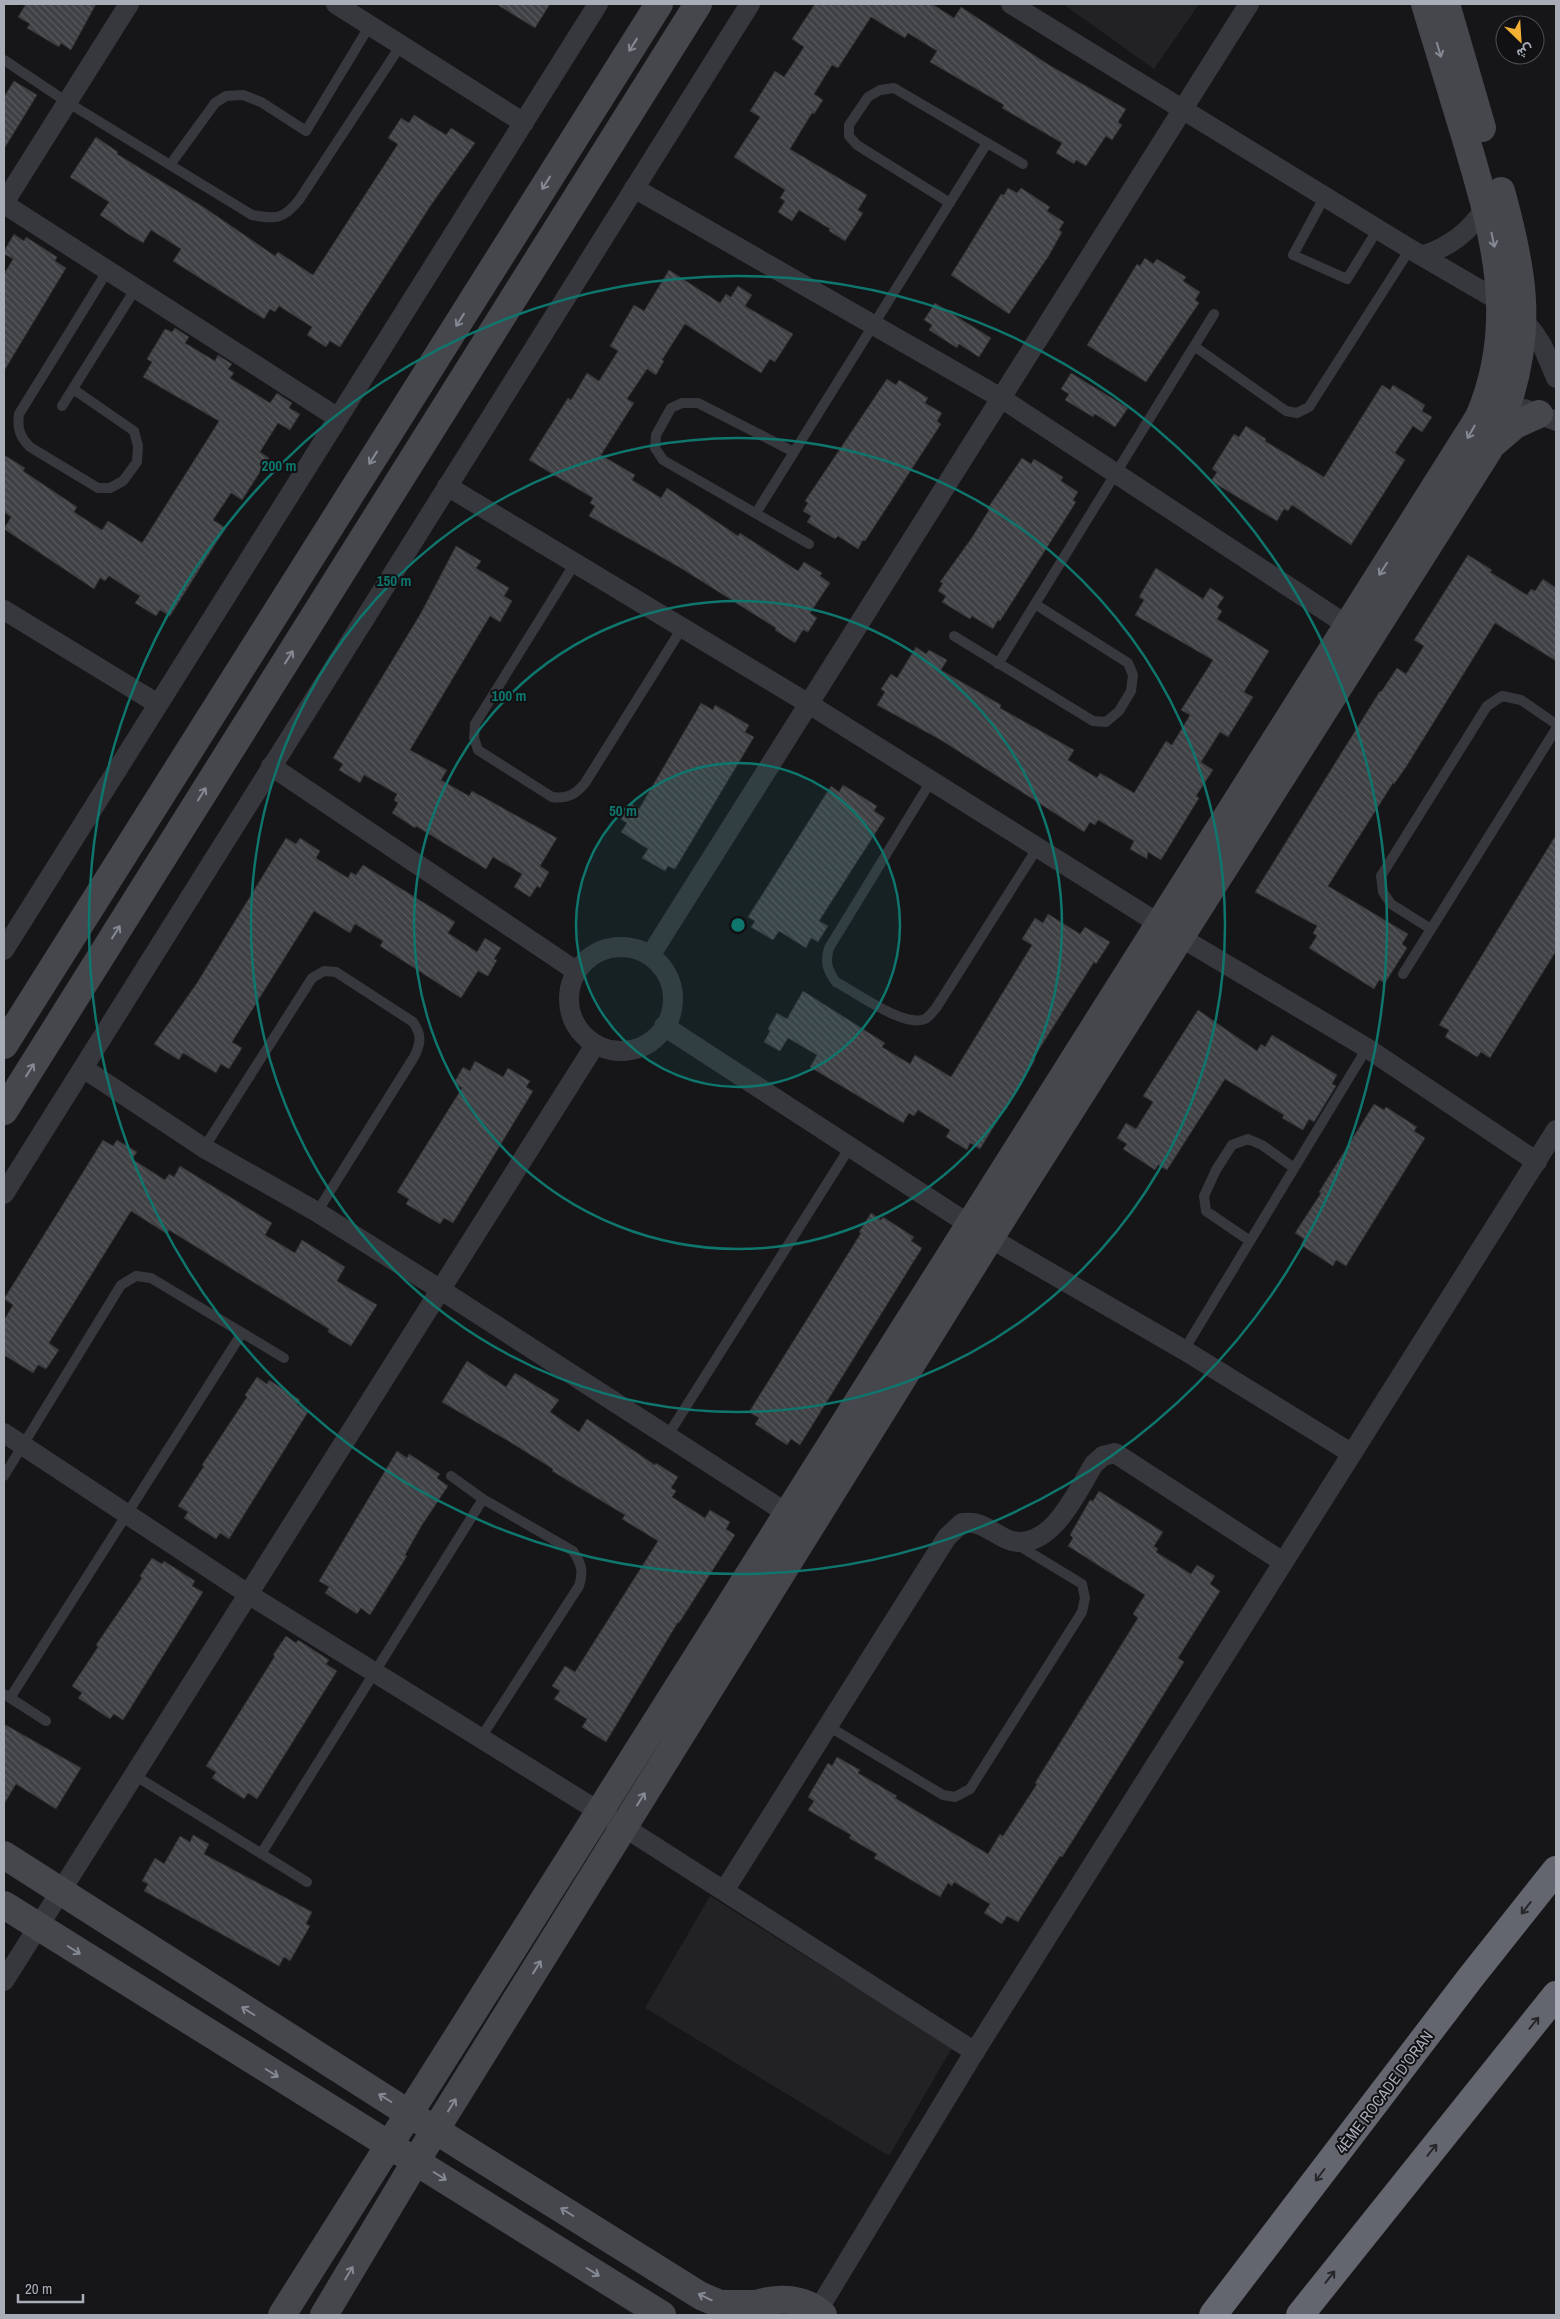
<svg xmlns="http://www.w3.org/2000/svg" width="1560" height="2319" viewBox="0 0 1560 2319" font-family="'Archivo Narrow',Vazirmatn,sans-serif">
<style>
.built{fill:#222225}
.building{fill:url(#building-back-hatch);stroke:#303034}
.lines{fill:none;stroke-linecap:round;stroke-linejoin:round}
.lane{stroke:#37383d;stroke-width:10}
.street{stroke:#37383d;stroke-width:20}
.secondary{stroke:#45474d;stroke-width:28}
.highway{stroke:#63666e;stroke-width:28}
.oneway{stroke:#858993}
.oneway2{stroke:#26262a}
.ring{fill:none;stroke:#0f766e;stroke-width:2.5}
.labels{text-anchor:middle;dominant-baseline:central;stroke-width:4;stroke-linejoin:round;paint-order:stroke}
.street-label{font-size:16px;fill:#a8adb8;stroke:#111113}
.centre{fill:#0f766e;stroke:#111113;stroke-width:2.5}
.ring-label{font-size:15px;text-anchor:middle;font-weight:bold;fill:#0f766e;stroke:#111113;stroke-width:4;stroke-linejoin:round;paint-order:stroke}
</style>
<defs>
<pattern id="building-back-hatch" width="6" height="6" patternUnits="userSpaceOnUse" patternTransform="scale(1.25)"><rect width="6" height="6" fill="#404145"/><path d="M-1 5l2 2M0 0l6 6M5-1l2 2" fill="none" stroke="#595a5e"/></pattern>
</defs>
<rect width="100%" height="100%" fill="#161618"/>
<path class="built" d="M1063,4H1199L1154,69Z
M710,1896L952,2048L889,2156L645,2008Z"/>
<path class="building" d="M26,4H96L71,50L61,43L59,47L27,28L30,24L18,17Z
M496,4H550L535,28Z
M815,4H932L954,18L961,7L1049,65L1126,109L1118,122L1122,125L1112,140L1106,136L1086,166L1076,160L1074,164L1056,153L1062,143L1002,108L1004,105L930,62L937,51L908,33L905,38L871,17L838,68L832,65L814,94L823,100L814,114L812,113L790,149L867,195L858,210L863,213L845,241L829,231L830,229L799,210L792,221L778,212L785,201L780,198L785,190L734,157L760,117L750,111L775,71L784,77L804,47L792,39Z
M14,81L37,95L4,149V97Z
M414,115L446,135L451,128L475,143L431,205L340,347L330,341L326,347L307,335L312,327L279,306L275,312L270,309L264,319L173,261L181,249L151,230L143,243L128,234L100,215L109,202L70,177L96,137L118,152L117,154L205,208L275,256L278,252L313,275L398,144L388,138L401,118L409,123Z
M1008,188L1017,193L1021,188L1050,207L1047,211L1064,222L1059,230L1062,232L1048,257L1009,314L951,275L1001,194L1004,195Z
M14,234L24,241L26,237L57,257L55,261L66,268L4,371V274L13,259L4,254V251Z
M1145,258L1153,264L1157,259L1186,277L1183,281L1200,292L1195,300L1199,303L1146,382L1087,345L1137,264L1140,266Z
M669,270L720,303L726,294L731,297L738,286L752,295L745,306L793,334L775,362L770,359L761,373L685,324L662,360L664,361L656,375L647,369L627,399L634,403L601,455L635,475L632,480L661,498L667,488L738,536L740,533L798,571L804,562L822,573L820,576L830,583L810,613L817,618L808,632L803,630L795,643L775,630L776,628L679,567L589,516L595,506L590,503L593,498L529,460L568,398L571,400L587,373L599,381L618,351L610,346L634,305L644,311Z
M935,303L991,338L979,357L959,344L957,348L929,330L932,325L924,320Z
M175,328L189,337L185,343L215,361L218,355L232,364L228,369L234,373L230,378L270,403L277,393L292,403L289,408L300,414L290,430L278,423L260,452L269,458L242,500L231,493L213,520L226,528L214,546L170,616L160,610L156,616L135,603L140,596L109,576L105,581L100,578L94,589L4,529L11,517L4,512V455L25,468L23,471L77,507L74,512L102,530L108,521L142,543L219,421L143,377L152,362L147,359L165,329L172,332Z
M1071,373L1128,408L1115,427L1095,414L1093,417L1065,400L1069,394L1061,389Z
M887,379L896,385L899,380L928,398L925,403L942,413L937,421L941,424L865,541L863,540L858,549L838,536L835,539L807,522L811,516L803,511L808,503L805,501Z
M1382,385L1390,390L1393,385L1425,405L1422,411L1432,417L1422,432L1413,426L1395,453L1405,460L1351,545L1292,505L1288,511L1284,509L1277,521L1211,481L1217,472L1212,469L1234,434L1239,437L1246,426L1266,439L1265,441L1324,477Z
M1022,458L1031,464L1034,459L1063,477L1061,481L1078,492L1073,500L1076,502L1000,621L998,620L993,629L972,616L970,619L942,602L946,596L938,591L943,583L940,582L971,539L989,510L987,509Z
M456,546L481,561L476,568L509,588L504,596L512,601L500,622L490,616L410,750L447,770L441,780L469,796L472,791L557,838L540,866L549,872L540,888L537,886L530,897L514,887L522,874L493,857L486,869L416,826L415,828L392,813L398,803L394,800L397,794L364,775L360,783L339,770L343,764L333,758L421,613Z
M1468,555L1492,570L1490,572L1527,595L1531,589L1535,591L1543,579L1556,588V661L1495,623L1406,767L1394,784L1393,783L1328,886L1408,934L1402,944L1407,948L1385,983L1379,980L1374,989L1309,948L1317,936L1313,933L1317,926L1255,892L1380,691L1381,692L1397,668L1406,674L1424,646L1414,640Z
M1156,568L1203,599L1210,588L1224,597L1217,607L1222,611L1217,619L1269,651L1244,692L1253,697L1228,737L1220,732L1201,762L1213,770L1196,796L1199,798L1161,860L1148,852L1147,859L1130,849L1134,841L1098,820L1095,825L1090,822L1084,832L941,740L877,705L885,692L881,689L891,674L897,678L916,647L926,654L929,650L947,660L941,670L1001,705L1000,708L1074,750L1068,760L1097,778L1100,773L1134,793L1166,741L1172,745L1190,715L1181,710L1213,660L1135,615L1144,600L1139,597Z
M701,703L713,710L715,705L749,725L745,732L754,737L675,869L668,866L665,871L642,858L648,849L621,832L627,823L621,819L630,803L639,809Z
M843,785L877,806L874,811L885,818L819,921L828,926L818,942L811,938L806,948L779,931L773,940L751,927L755,921L748,917L831,786L839,792Z
M1556,835V951L1490,1058L1481,1052L1477,1057L1445,1037L1449,1030L1439,1025Z
M286,838L296,844L300,838L320,851L316,858L348,878L351,872L356,875L363,865L455,922L448,933L477,952L485,938L501,948L494,959L497,960L488,976L478,971L461,998L380,946L383,941L355,924L350,933L314,911L232,1042L242,1048L229,1069L221,1064L216,1073L183,1053L179,1060L154,1044L197,983Z
M1048,914L1080,934L1085,927L1110,942L1096,964L1094,962L1033,1059L1035,1060L980,1149L970,1143L967,1150L946,1137L950,1130L918,1110L914,1116L909,1113L903,1123L810,1067L817,1055L788,1038L780,1051L764,1042L770,1031L768,1029L777,1013L787,1019L803,991L885,1043L882,1047L910,1064L915,1055L951,1077L1032,945L1022,939L1035,918L1043,923Z
M1198,1010L1257,1051L1261,1044L1265,1047L1272,1035L1337,1075L1332,1084L1336,1086L1314,1122L1309,1119L1303,1130L1282,1118L1284,1115L1225,1079L1167,1170L1158,1165L1155,1170L1123,1149L1127,1144L1117,1138L1126,1123L1136,1129L1153,1102L1143,1096Z
M475,1061L503,1077L508,1068L530,1081L526,1087L533,1091L453,1223L444,1218L440,1224L406,1204L409,1199L397,1192L462,1088L454,1083L463,1067L470,1071Z
M1374,1104L1384,1110L1386,1107L1417,1127L1414,1131L1425,1138L1346,1266L1336,1260L1333,1266L1301,1245L1304,1239L1295,1233L1321,1193L1319,1192Z
M103,1140L113,1146L117,1140L137,1152L132,1159L165,1180L169,1174L174,1177L180,1166L272,1223L265,1235L295,1253L302,1240L345,1267L337,1281L377,1305L351,1346L328,1332L329,1329L169,1230L167,1234L131,1211L49,1343L59,1350L46,1369L38,1365L33,1373L4,1355V1320L13,1305L4,1299Z
M871,1213L881,1220L883,1217L914,1237L911,1241L922,1248L800,1445L791,1439L787,1445L755,1424L759,1418L749,1412L861,1233L859,1232Z
M467,1361L506,1387L515,1373L559,1400L550,1412L579,1432L587,1419L655,1465L656,1463L678,1477L671,1488L676,1491L672,1497L705,1518L710,1510L730,1522L726,1529L735,1535L679,1623L678,1622L606,1742L582,1727L587,1719L554,1699L560,1691L552,1686L565,1666L575,1672L658,1541L622,1519L625,1515L552,1471L553,1469L510,1442L442,1402Z
M257,1377L267,1384L269,1380L300,1400L297,1404L308,1412L229,1539L220,1533L216,1539L184,1518L188,1512L178,1506L204,1466L202,1465L247,1397L245,1395Z
M397,1451L407,1458L409,1454L440,1474L437,1478L448,1486L422,1525L405,1555L407,1556L370,1615L361,1608L357,1614L325,1593L329,1587L319,1581Z
M1099,1491L1163,1532L1154,1546L1158,1549L1156,1552L1191,1574L1197,1565L1215,1576L1210,1584L1220,1591L1178,1658L1184,1662L1073,1840L1062,1857L1060,1856L1018,1922L1007,1916L1002,1924L984,1913L990,1904L954,1882L952,1886L948,1883L940,1897L874,1858L877,1854L849,1838L851,1835L808,1810L814,1801L808,1797L828,1763L832,1766L837,1757L860,1770L858,1773L897,1796L895,1798L988,1854L1000,1834L1003,1836L1037,1784L1035,1783L1138,1618L1133,1614L1145,1595L1068,1546L1073,1538L1070,1535L1090,1500L1093,1501Z
M152,1558L162,1564L164,1561L195,1581L192,1586L203,1592L123,1720L114,1714L110,1719L78,1698L82,1693L72,1686L98,1647L96,1645L142,1578L140,1576Z
M286,1636L296,1643L298,1640L329,1660L326,1664L337,1671L257,1799L248,1793L244,1799L212,1778L216,1772L206,1766L275,1656L273,1655Z
M4,1724L81,1768L56,1809L16,1784L4,1804Z
M193,1835L209,1844L204,1854L312,1912L306,1924L310,1926L290,1961L284,1957L279,1966L144,1891L148,1884L142,1881L155,1858L164,1864L180,1836L190,1842Z"/>
<g class="lines">
<path class="lane" d="M4,60L67,102L252,215C276,219 283,220 299,200L401,45
M170,165L215,103L226,96L243,95L261,102L306,131L370,25
M1325,196L1293,255L1347,279L1378,229
M950,203L857,145L849,136V125L868,97L880,90L894,88L1023,164
M1194,346L1286,411L1297,413L1309,407L1410,249
M73,389L134,431L138,446L137,462L123,481L110,488H98L30,447C20,437 17,429 19,414L108,270
M62,406L136,288
M794,452L698,403H682L671,408L656,435L655,448L663,460L809,544
M756,513L987,143
M575,563L475,724L474,738L478,750L552,797C567,799 575,795 585,783L682,628
M954,636L1093,721L1106,722L1119,711L1131,691L1133,675L1128,663L1035,604
M998,664L1214,314
M931,781L829,948C825,962 827,970 836,982C855,992 904,1028 925,1019C929,1017 933,1011 936,1008L1038,847
M1431,929L1391,904L1383,892L1381,876L1487,706L1502,696L1521,700L1556,724
M1403,974L1556,729
M204,1148L312,978L324,971L336,972L413,1022C422,1035 421,1043 414,1057L317,1212
M1250,1241L1206,1211L1204,1196L1216,1170L1232,1145L1248,1139L1262,1145L1294,1168
M1184,1350L1367,1048
M668,1435L850,1147
M4,1476L121,1285L136,1276L151,1278L284,1358
M451,1476L483,1499L573,1551C581,1563 584,1571 579,1586L480,1739
M4,1694L46,1721
M10,1698L242,1333
M828,1726L943,1795L955,1797L970,1789L1082,1612L1085,1598L1082,1584L1018,1545
M134,1775L307,1882
M261,1854L483,1499"/>
<path class="street" d="M336,4L524,123
M1011,4L1410,249L1501,302L1524,320L1534,333L1543,347L1556,378
M634,188L1001,398L1359,633
M4,203L129,4
M4,204L338,418
M1422,256C1451,246 1469,232 1486,207
M1525,409L1556,421
M447,486L809,704L1180,937L1367,1048L1537,1162
M4,610L158,704
M271,766L576,971
M569 999a52 52 0 1 1 104 0a52 52 0 1 1-104 0Z
M4,950L598,4
M650,956L1249,4
M664,1026L990,1238L1184,1350L1351,1453
M83,1068L204,1148L317,1212L441,1290L799,1521
M4,1194L750,4
M4,1433L248,1594L624,1827L975,2052
M724,1891L947,1537L962,1523C966,1523 973,1522 977,1524C989,1527 1000,1538 1012,1541C1052,1550 1077,1491 1094,1464L1103,1456L1115,1453L1283,1562
M4,1981L595,1045
M818,2310L972,2056L1556,1130"/>
<path class="secondary" d="M1446,4L1482,128
M1493,444L1515,425L1539,414
M4,1045L659,4
M4,1111L698,4
M4,1855L408,2113L701,2296L720,2304H753
M4,1905L662,2315
M738,2313C764,2297 799,2293 823,2315
M282,2315L1479,417C1520,321 1494,234 1466,139C1452,94 1439,49 1425,4
M324,2315L416,2161L993,1233L1488,451C1494,435 1503,419 1508,402C1533,325 1522,267 1501,191"/>
<path class="highway" d="M1213,2315L1471,1977L1556,1870
M1300,2315L1556,1995"/>
</g>
<defs><path id="oneway-shaft" d="M-6 0H5M1.5-3L5.5 0L1.5 3" fill="none" stroke-width="1.6" stroke-linecap="round" stroke-linejoin="round" transform="scale(1.25)"/></defs>
<g class="oneway">
<use href="#oneway-shaft" transform="translate(633 45) rotate(122)"/>
<use href="#oneway-shaft" transform="translate(1439 50) rotate(73)"/>
<use href="#oneway-shaft" transform="translate(546 183) rotate(122)"/>
<use href="#oneway-shaft" transform="translate(1493 240) rotate(78)"/>
<use href="#oneway-shaft" transform="translate(460 320) rotate(122)"/>
<use href="#oneway-shaft" transform="translate(1471 432) rotate(120)"/>
<use href="#oneway-shaft" transform="translate(373 458) rotate(122)"/>
<use href="#oneway-shaft" transform="translate(1383 569) rotate(123)"/>
<use href="#oneway-shaft" transform="translate(289 657) rotate(-58)"/>
<use href="#oneway-shaft" transform="translate(202 794) rotate(-58)"/>
<use href="#oneway-shaft" transform="translate(116 932) rotate(-58)"/>
<use href="#oneway-shaft" transform="translate(30 1070) rotate(-58)"/>
<use href="#oneway-shaft" transform="translate(641 1799) rotate(-58)"/>
<use href="#oneway-shaft" transform="translate(74 1950) rotate(32)"/>
<use href="#oneway-shaft" transform="translate(537 1967) rotate(-58)"/>
<use href="#oneway-shaft" transform="translate(248 2011) rotate(-148)"/>
<use href="#oneway-shaft" transform="translate(272 2073) rotate(32)"/>
<use href="#oneway-shaft" transform="translate(385 2098) rotate(-148)"/>
<use href="#oneway-shaft" transform="translate(452 2105) rotate(-58)"/>
<use href="#oneway-shaft" transform="translate(440 2176) rotate(32)"/>
<use href="#oneway-shaft" transform="translate(567 2212) rotate(-148)"/>
<use href="#oneway-shaft" transform="translate(593 2272) rotate(32)"/>
<use href="#oneway-shaft" transform="translate(349 2273) rotate(-59)"/>
<use href="#oneway-shaft" transform="translate(705 2297) rotate(-154)"/>
</g>
<g class="oneway2">
<use href="#oneway-shaft" transform="translate(1526 1908) rotate(128)"/>
<use href="#oneway-shaft" transform="translate(1534 2023) rotate(-51)"/>
<use href="#oneway-shaft" transform="translate(1432 2150) rotate(-51)"/>
<use href="#oneway-shaft" transform="translate(1320 2175) rotate(127)"/>
<use href="#oneway-shaft" transform="translate(1330 2277) rotate(-52)"/>
</g>
<circle cx="738" cy="925" r="162" fill="#0f766e" fill-opacity=".12"/>
<g class="ring">
<circle cx="738" cy="925" r="162"/>
<circle cx="738" cy="925" r="324"/>
<circle cx="738" cy="925" r="487"/>
<circle cx="738" cy="925" r="649"/>
</g>
<g class="labels">
<g class="street-label">
<text transform="translate(1384 2092) rotate(-53)">4ÈME ROCADE D'ORAN</text>
</g>
</g>
<circle cx="738" cy="925" r="8" class="centre"/>
<g class="ring-label">
<text x="279" y="471">200 m</text>
<text x="394" y="586">150 m</text>
<text x="509" y="701">100 m</text>
<text x="623" y="816">50 m</text>
</g>
<rect width="1560" height="2319" fill="none" stroke="#a8adb8" stroke-width="10"/>
<g transform="translate(1520 40) rotate(155)"><circle r="24" fill="#111113" stroke="#4d4f55"/>
<path d="M0-4L9 19L0 12L-9 19Z" fill="#f2b134"/>
<text y="-8" font-size="14" font-weight="bold" text-anchor="middle" fill="#a8adb8">ش</text>
</g>
<path d="M18 2294v8h65v-8" fill="none" stroke="#a8adb8" stroke-width="2.5"/>
<text x="25" y="2294" font-size="15" fill="#a8adb8" stroke="#111113" stroke-width="4" paint-order="stroke">20 m</text>
</svg>
